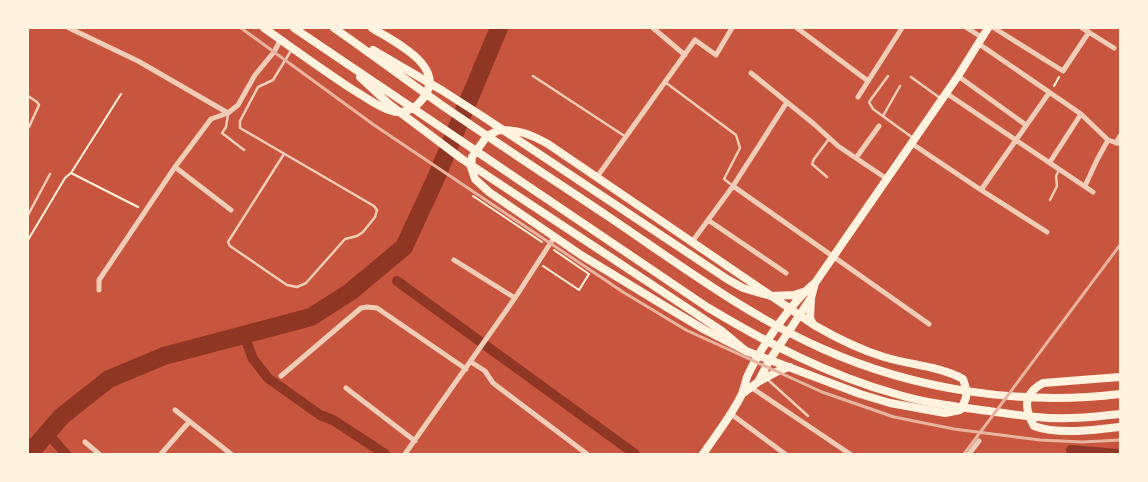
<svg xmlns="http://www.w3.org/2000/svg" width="1148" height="482" viewBox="0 0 1148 482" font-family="'PT Sans Narrow',sans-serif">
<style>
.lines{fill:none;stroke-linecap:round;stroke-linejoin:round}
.canal{stroke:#8f3625;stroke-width:10}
.river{stroke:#8f3625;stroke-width:18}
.path{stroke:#fff3e0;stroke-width:2}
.service{stroke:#f1ccb7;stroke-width:2.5}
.minor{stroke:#f1ccb7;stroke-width:5}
.secondary{stroke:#fff3e0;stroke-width:8}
.primary{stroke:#fff3e0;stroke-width:8}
.rail{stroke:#e9b49f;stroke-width:3}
</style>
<rect width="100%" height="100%" fill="#c8553d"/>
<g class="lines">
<path class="canal" d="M397,281L635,454
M244,335L253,359L268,378L320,415L333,420L385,454
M47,433L66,454
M28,443L34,448
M1071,450L1117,454"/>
<path class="river" d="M29,454L62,416L109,379L164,356L311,317L350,292L404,247L436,178L499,28"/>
<path class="path" d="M1054,86L1059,77
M71,173L138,207
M473,196L542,242
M28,240L65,178L71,173L121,94
M543,266L579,290L589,274L554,250"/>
<path class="service" d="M533,76L626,137
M888,76L869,102L873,109L913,138
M911,77L940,98
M665,82L736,135L740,148L724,179L733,186
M28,96L37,102L39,105L29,127
M228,114L226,127L222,133L244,150
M883,116L900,86
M284,154L228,242L230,246L287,285L297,287L306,283L345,239L357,236L363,232L375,217L377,210L374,206L240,128V121L258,87L273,80L292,49
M827,177L812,164L814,159L829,139
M1050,200L1057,186L1056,176L1059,170
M28,215L50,174
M766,378L808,416"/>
<path class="minor" d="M69,28L138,61L228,113
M653,28L685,55
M797,28L868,81
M967,28L983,38
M994,28L1063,71L1089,32
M1082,28L1114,48
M979,44L1081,114L1108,140L1120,144
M751,73L814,124L838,146L887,179
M958,76L1026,125
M946,93L1093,192
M858,97L902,28
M911,143L981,190L1047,232
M1116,143L1120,136
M856,158L879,126
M1050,162L1081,114
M175,167L231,210
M597,177L695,40L716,55L732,28
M733,186L929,324
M1085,186L1097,160L1108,140
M981,190L1049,93
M708,220L786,273
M692,242L733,186L787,102
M454,260L515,298
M99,290V280L175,167L211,119L228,113L238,105L255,75L274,52L281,39
M471,362L485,371L493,383L587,454
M281,376L361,308L367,307L377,308L466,369
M346,388L415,441
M752,388L850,454
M175,410L231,454
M731,414L785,454
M85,442L99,454
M161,454L189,422
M405,454L515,298L555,236
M969,454L979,441"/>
<path class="secondary" d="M264,28C294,49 324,71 355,91C367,98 378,107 392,111C401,114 413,110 419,103C453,69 396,43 372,28
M499,130C520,130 530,134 548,144L814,325C838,339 858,349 884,357C910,365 939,366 963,379C968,393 968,397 960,410L945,413L890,403L860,394L746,351L705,330L668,308L581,255L489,192L475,179L471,167L472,157L487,136Z
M771,296L794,295L803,292
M811,298L810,318L813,324
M1120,377L1043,383C1023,394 1024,408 1034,426C1057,435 1096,430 1120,427
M758,382L780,370L790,367
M742,394L758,382L769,361L811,298L815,283
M703,454C716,435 731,416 741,396C744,390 745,383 747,377C759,350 792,301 815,283L958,76L988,28"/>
<path class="primary" d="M294,28L707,307C767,343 828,375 896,394C925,403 958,407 989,411C1005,413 1021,416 1037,417C1065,420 1093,417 1120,414
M334,28C370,53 406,80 443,106C497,143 552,179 606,215C676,262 746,315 823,349C915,390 1021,406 1120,394
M373,50L443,91L482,116L727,279L743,288L771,296
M360,77L389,104L462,159L722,331L746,351"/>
<path class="rail" d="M241,28L374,125L623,292L686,330L822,392L894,417L954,429L1040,440L1082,442L1120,440
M964,454L1120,245"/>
</g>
<rect width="1148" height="482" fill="none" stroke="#fff3e0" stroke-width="58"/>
</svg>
